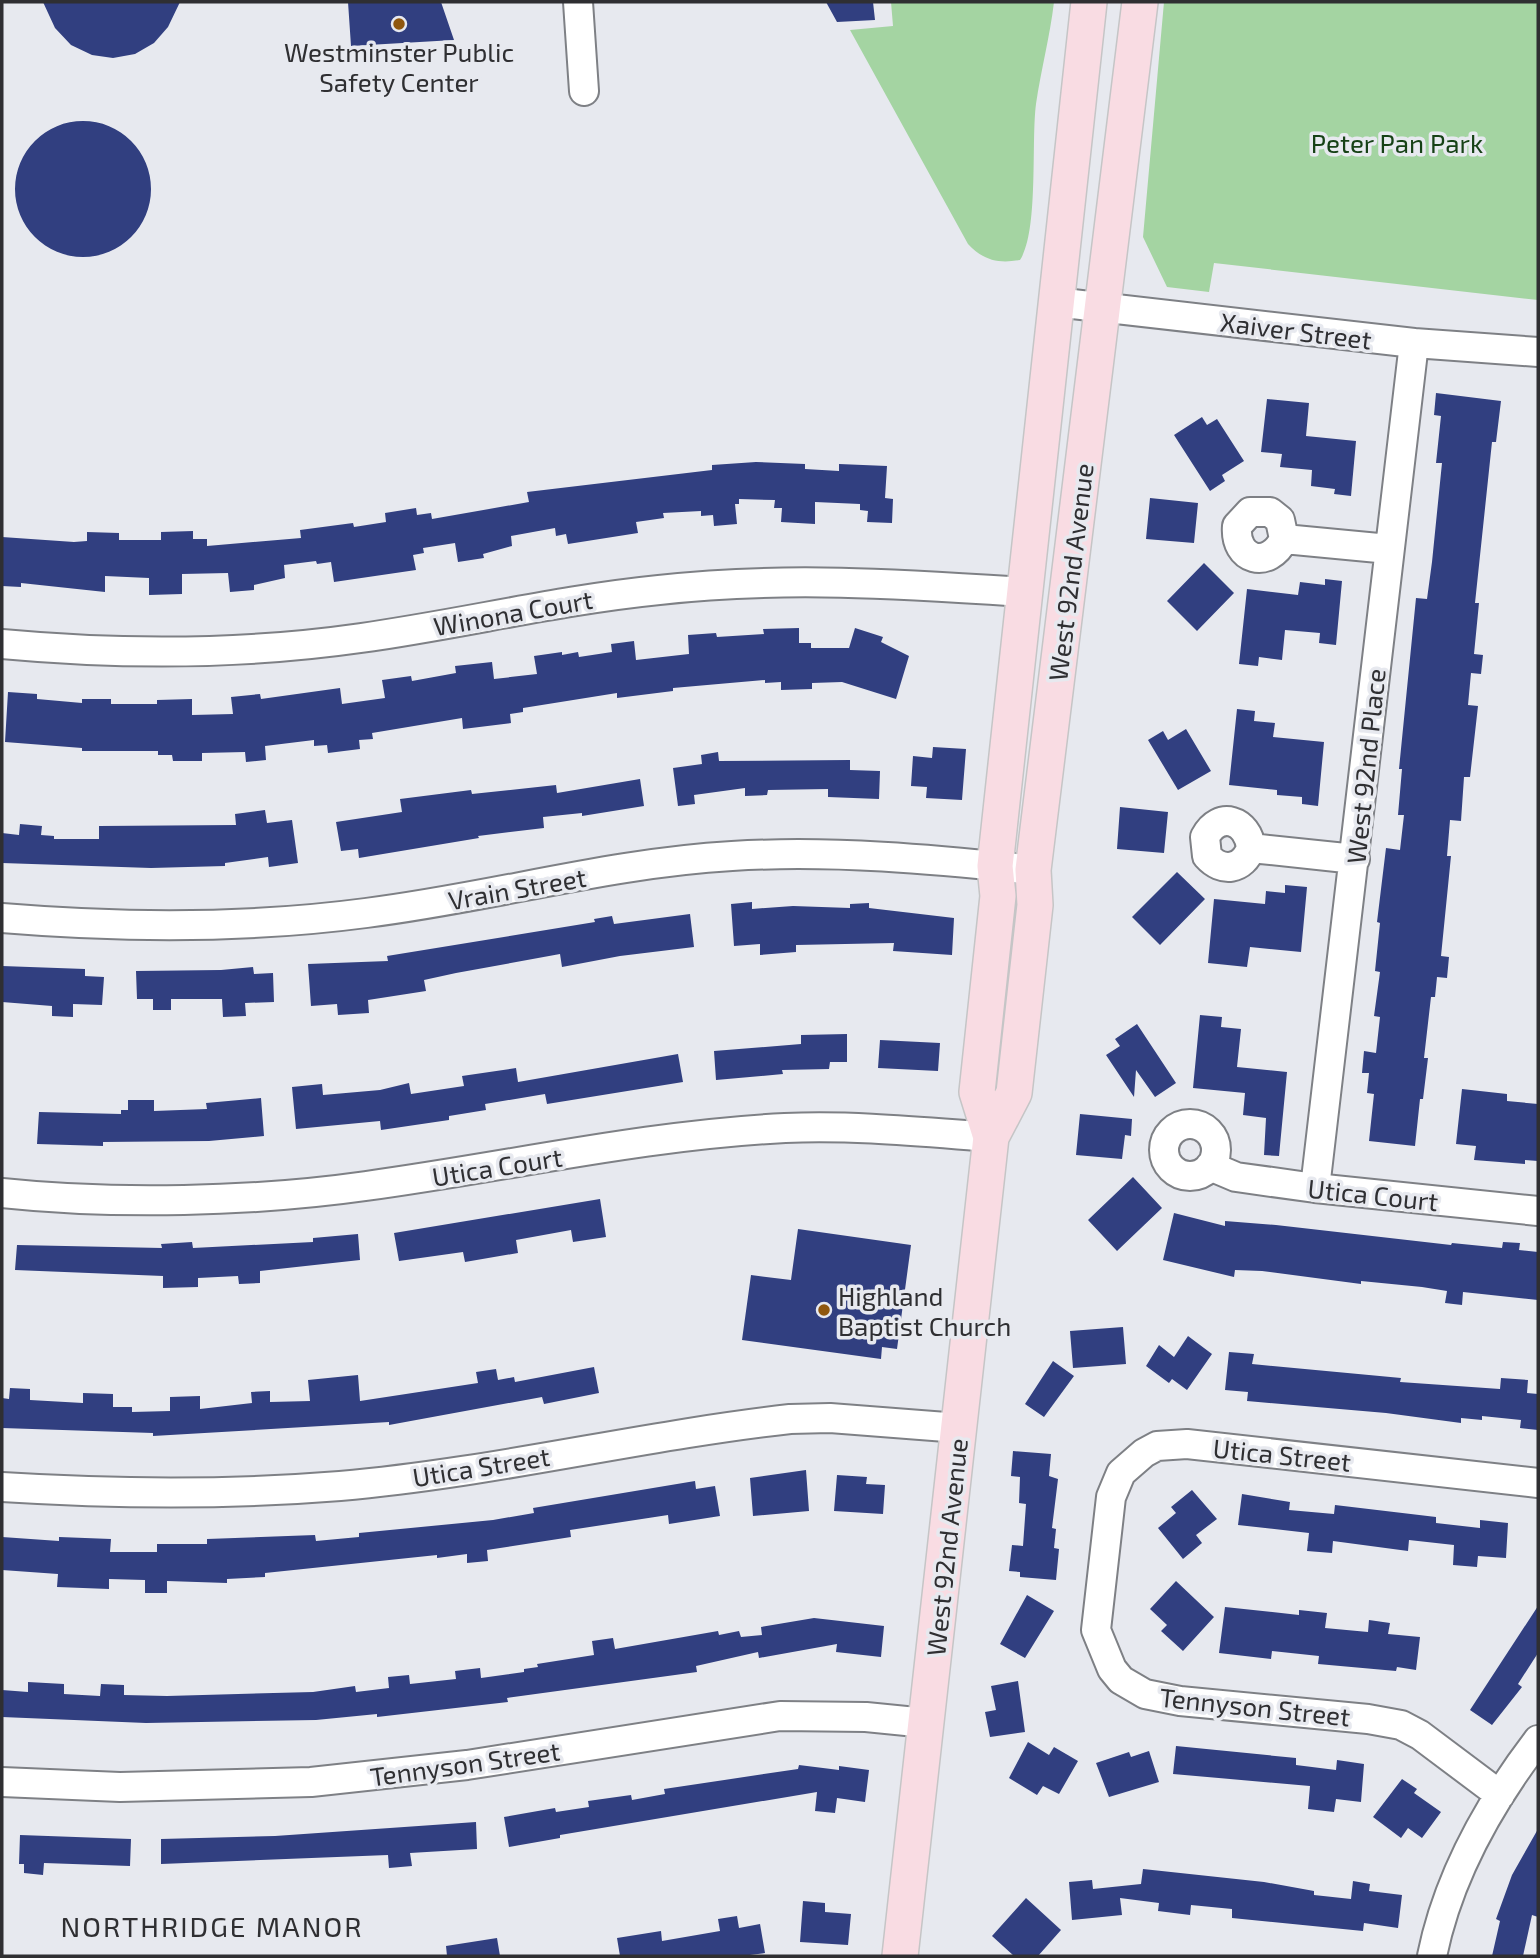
<svg xmlns="http://www.w3.org/2000/svg" width="1540" height="1958" viewBox="0 0 1540 1958" font-family="'Exo 2',sans-serif">
<style>
.green{fill:#a4d4a2}
.building{fill:#313f80}
.lines{fill:none;stroke-linecap:round;stroke-linejoin:round}
.minor-casing{stroke:#7e8085;stroke-width:32}
.major-casing{stroke:#c5c5c6;stroke-width:38}
.minor{stroke:#fff;stroke-width:28}
.major{stroke:#f9dce3;stroke-width:35}
.poi-dot{fill:#8f570e;stroke:#e7e9ef;stroke-width:2.5}
.labels{text-anchor:middle;dominant-baseline:central;stroke-width:7;stroke-linejoin:round;paint-order:stroke}
.poi-label{font-size:26px;fill:#2f2f32;stroke:#e7e9ef}
.park-label{font-size:26px;fill:#164116;stroke:#e7e9ef}
.street-label{font-size:26px;fill:#2f2f32;stroke:#e7e9ef}
.neighbourhood-label{font-size:28px;letter-spacing:2px;fill:#2f2f32;stroke:#e7e9ef}
</style>
<rect width="100%" height="100%" fill="#e7e9ef"/>
<path class="green" d="M891,2H1054C1050,36 1041,70 1036,104C1031,142 1039,231 1020,260C998,264 983,260 968,244L850,30L893,26Z
M1164,2H1538V300L1214,263L1209,292L1167,287L1143,237Z"/>
<path class="building" d="M43,2H180L168,27L154,43L135,54L113,58L92,55L71,45L55,28Z
M348,2H441L454,40L351,46Z
M826,2H873L875,20L837,22Z
M15 189a68 68 0 1 1 136 0a68 68 0 1 1-136 0Z
M1436,393L1501,401L1496,442H1492L1475,603H1479L1474,654L1483,655L1481,674L1471,673L1468,705L1478,706L1470,777H1464L1461,821L1450,820L1447,856H1451L1441,956L1449,957L1447,978L1437,977L1435,997H1431L1424,1058H1428L1423,1099H1420L1415,1146L1369,1141L1374,1094L1367,1093L1369,1073H1362L1364,1051L1376,1053L1380,1017L1374,1016L1380,972L1375,971L1380,923L1377,922L1386,848L1400,850L1404,815H1398L1402,769H1399L1416,598L1427,599L1432,562L1442,463H1436L1441,416L1434,415Z
M1267,399L1309,403L1306,436L1356,441L1351,496L1334,494L1335,489L1311,486L1312,470L1280,467L1282,454L1261,452Z
M1202,417L1207,425L1217,419L1244,461L1222,475L1225,481L1210,491L1174,435Z
M756,462L805,464V469L839,471V464L887,466L885,498L893,499L892,523L867,522L868,511L860,510V504L815,502V524L781,522L782,508H774L775,500L739,499V504H735L737,524L714,526L713,515L701,516V511L663,513L664,518L636,522L638,533L568,544L566,534L556,536L555,528L511,536L512,546L483,554L484,558L458,562L455,543L423,548L424,553L413,555L416,570L334,582L331,562L317,564L316,561L284,565L285,578L254,585V590L230,592L228,573L182,574V594L149,595V578L105,576V592L21,583V587L2,586V537L74,542L87,541V532L119,533V540H161V532L193,531V539H207V546L301,538L300,530L353,523L354,527L386,522L385,513L416,508L417,515L431,513L432,519L529,502L527,492L712,470V465Z
M1150,498L1198,503L1194,543L1146,539Z
M1204,563L1234,593L1197,631L1167,601Z
M1325,579L1342,581L1336,645L1319,643L1320,633L1285,630L1282,660L1259,657L1258,666L1239,664L1247,589L1298,595L1300,582L1325,585Z
M799,628V643H811V648H849L855,628L883,637L881,642L909,656L896,699L842,682L812,683V689L781,690V682L765,683V680L673,688V691L617,698V693L523,708V712L510,714L511,723L463,729L462,718L372,733L373,739L359,740L360,749L328,753L327,745L314,746V740L265,746L266,760L246,762L245,752L202,753V761H173L172,755H158V751H82V748L5,742L8,692L37,694V699L82,703V699H111V704H157V700L192,699V715L233,714L231,697L260,694L261,699L340,688L342,704L385,698L382,680L411,676L412,681L456,673L455,666L492,662L494,679L537,674L534,656L562,652V655L578,652L579,657L612,652L611,644L634,641L636,660L689,654L688,635L716,633L717,637L764,634L763,629Z
M1237,709L1255,711L1254,721L1275,723L1273,737L1324,742L1318,806L1302,804V797L1277,795V790L1229,785Z
M1186,729L1211,771L1178,790L1148,740L1163,731L1168,740Z
M933,747L966,749L962,800L926,798L927,787L911,786L913,756L932,758Z
M718,752L719,761L850,760V770L880,771L879,799L828,797V789L768,790L767,795L745,796V788L694,795L695,804L678,806L673,768L702,764L701,755Z
M640,779L644,806L582,816V813L543,817L544,828L478,836L479,838L359,858L358,849L341,851L336,822L402,812L400,799L471,790L472,794L556,785L557,793Z
M1120,807L1168,812L1164,853L1117,849Z
M265,810L267,823L292,820L298,863L269,867L268,857L225,863V866L151,868L2,863V833L19,835L20,824L42,826L41,835L54,836V839H99V826L236,825L235,814Z
M1177,872L1205,899L1160,945L1132,917Z
M1285,885L1307,887L1301,952L1250,947L1247,967L1208,963L1214,899L1265,904L1266,891L1285,893Z
M752,902V909L793,906L850,908V904L869,903V908L954,918L952,955L893,951L894,943L796,945V952L760,955V944L734,946L731,904Z
M690,914L694,947L620,956L562,967L560,954L456,973L424,980L426,991L368,1000L369,1013L338,1015L337,1004L311,1006L308,964L388,961L387,956L595,922L594,919L612,916L614,924Z
M2,966L85,969V976L104,977L102,1005L73,1004V1017L52,1016V1006L2,1002Z
M253,967L254,974L273,973L274,1002L245,1003L246,1016L223,1017L222,999H171V1010H153V999H137L136,971L221,970Z
M1200,1015L1222,1017L1221,1027L1241,1029L1237,1067L1287,1072L1279,1156L1264,1155L1266,1118L1243,1115L1245,1093L1193,1088Z
M1137,1024L1176,1083L1155,1097L1136,1070L1134,1097L1106,1055L1120,1046L1115,1039Z
M847,1034V1062H830L829,1069L782,1070L783,1074L716,1080L714,1051L801,1044V1035Z
M880,1040L940,1043L938,1071L878,1068Z
M678,1054L683,1082L547,1104L545,1094L485,1104L486,1110L449,1116V1120L381,1130L380,1121L296,1129L292,1087L322,1084L323,1095L380,1090L409,1083L411,1094L464,1086L462,1076L516,1068L518,1082Z
M1462,1089L1507,1094V1101L1538,1104V1161L1525,1160V1164L1474,1160L1476,1146L1456,1144Z
M261,1098L264,1136L209,1141L103,1142V1146L37,1144L39,1112L121,1114V1110H128V1100H154V1111L207,1109L206,1103Z
M1080,1114L1132,1119L1131,1136L1125,1135L1122,1159L1076,1155Z
M1133,1177L1162,1208L1117,1251L1088,1220Z
M600,1199L606,1237L573,1242L571,1230L516,1240L518,1253L465,1262L463,1252L399,1261L394,1233Z
M1174,1213L1225,1226V1221L1276,1225L1451,1245L1452,1243L1502,1248L1503,1242L1520,1243L1519,1250L1538,1252V1300L1463,1292L1462,1305L1445,1303L1447,1291L1422,1287L1361,1281V1284L1262,1271L1235,1270L1234,1277L1163,1260Z
M798,1229L911,1245L897,1349L882,1347L881,1359L742,1340L751,1275L791,1280Z
M358,1234L360,1260L260,1271V1283L239,1284L238,1276L198,1278V1287L163,1288V1276L15,1270L17,1245L162,1248L161,1244L192,1242L193,1248L313,1242V1238Z
M1123,1327L1126,1364L1073,1368L1070,1331Z
M1188,1336L1212,1354L1187,1390L1172,1379L1169,1383L1146,1366L1159,1345L1174,1357Z
M1229,1352L1254,1354L1252,1364L1401,1378L1400,1382L1500,1389L1501,1378L1528,1380L1527,1393L1538,1394V1430L1520,1428L1521,1420L1482,1416V1420L1461,1418V1423L1386,1413L1247,1401L1248,1392L1225,1390Z
M1053,1361L1074,1376L1044,1417L1025,1404Z
M594,1367L599,1393L544,1404L542,1397L389,1425V1422L153,1436V1433L2,1428V1398L9,1399L10,1388L30,1389V1400L83,1403V1393L113,1394V1407H132V1412L170,1411V1397L200,1396V1409L252,1403L251,1392L270,1391V1402L310,1401L308,1380L358,1375L360,1401L478,1383L476,1372L496,1369L498,1380L514,1377L515,1382Z
M1013,1451L1051,1454L1049,1476L1058,1479L1052,1528L1056,1529L1054,1548L1059,1549L1056,1580L1020,1577V1572L1009,1571L1012,1545L1023,1546L1026,1504L1019,1503L1020,1477L1011,1476Z
M806,1470L809,1511L753,1516L750,1478Z
M837,1475L867,1477L866,1484L885,1485L883,1514L834,1511Z
M695,1481L696,1489L715,1486L720,1516L669,1524L668,1515L570,1530L571,1537L487,1550L488,1561L467,1563V1554L437,1558V1555L265,1573V1577L227,1579V1583L167,1581V1593H145V1580L109,1579V1589L57,1587L58,1574L2,1570V1537L59,1541V1537L111,1539L110,1552H157V1544H207V1539L315,1535L316,1541L359,1537V1533L493,1520L534,1513L533,1508Z
M1192,1490L1217,1519L1196,1535L1202,1543L1183,1559L1158,1528L1176,1513L1171,1507Z
M1242,1494L1290,1502L1289,1510L1334,1514L1335,1505L1436,1517V1523L1480,1528V1520L1508,1523L1506,1558L1478,1556L1477,1567L1453,1565L1454,1545L1409,1540L1408,1551L1333,1541L1332,1553L1307,1551L1309,1533L1238,1525Z
M1176,1581L1214,1617L1183,1651L1161,1631L1167,1625L1150,1609Z
M1027,1595L1054,1611L1025,1658L1000,1644Z
M1538,1606V1653L1518,1684L1522,1687L1492,1725L1470,1710Z
M1225,1607L1299,1615V1610L1327,1613L1325,1628L1368,1632L1369,1620L1390,1623L1388,1634L1420,1637L1416,1670L1397,1667L1396,1671L1318,1664L1319,1656L1272,1651L1271,1659L1219,1653Z
M814,1618L884,1626L881,1657L836,1652L837,1644L759,1658L758,1652L696,1666L697,1672L507,1698L508,1702L377,1717V1714L316,1720L146,1723L2,1717V1690L28,1692V1682L64,1684V1694L100,1696L101,1684L124,1685V1695L167,1696L313,1692L355,1686L356,1692L389,1688L388,1677L409,1675L410,1684L456,1679L455,1671L480,1668L481,1678L524,1672V1669L538,1667L537,1664L594,1655L592,1641L613,1638L615,1649L718,1631L719,1635L739,1631L741,1637L762,1635L761,1627Z
M1018,1681L1025,1732L990,1737L985,1712L996,1710L991,1686Z
M1028,1742L1049,1755L1054,1747L1078,1761L1059,1794L1043,1786L1037,1795L1009,1778Z
M1176,1746L1296,1758V1765L1336,1770L1337,1760L1364,1764L1361,1802L1336,1799L1334,1812L1308,1809L1310,1786L1173,1774Z
M1149,1751L1159,1782L1109,1797L1096,1763L1129,1752L1131,1757Z
M799,1765L839,1770V1766L869,1770L865,1802L837,1798L835,1813L815,1811L817,1792L560,1835V1838L509,1847L504,1817L555,1808L556,1812L589,1807L588,1801L631,1795L632,1800L665,1794L664,1789L798,1769Z
M1402,1779L1417,1789L1414,1793L1441,1812L1422,1838L1408,1828L1401,1838L1373,1817Z
M476,1822L477,1849L410,1853L412,1866L389,1868L388,1855L161,1864V1839L275,1836Z
M1538,1829V1917L1532,1915L1523,1956H1492L1500,1921L1496,1919L1512,1875Z
M20,1835L131,1839L130,1866L44,1863L43,1875L24,1873V1864H19Z
M1143,1869L1264,1882L1314,1891V1895L1351,1899L1353,1881L1370,1884L1369,1891L1402,1895L1398,1928L1364,1923L1363,1931L1232,1918V1909L1191,1905L1190,1915L1158,1911L1159,1903L1120,1898L1122,1915L1072,1920L1069,1882L1092,1880L1093,1889L1141,1884Z
M1026,1898L1061,1930L1038,1956H1014L992,1936Z
M803,1901L825,1903V1912L851,1914L848,1945L800,1942Z
M737,1916L739,1928L760,1924L765,1953L742,1956H620L617,1938L661,1931L662,1941L720,1931L718,1919Z
M497,1938L500,1956H447L446,1946Z"/>
<g class="lines">
<g class="minor-casing">
<path id="minor" d="M578,2L584,91
M1055,302L1414,343L1538,352
M1284,539L1280,520L1270,512H1250L1237,526C1234,561 1269,570 1284,539L1389,549
M2,644C121,655 242,655 361,638C461,624 559,600 659,590C781,576 902,584 1024,592
M1251,848C1248,820 1219,810 1205,837L1207,856C1222,873 1243,870 1251,848L1355,859
M2,918C123,928 245,929 366,913C488,898 609,863 732,856C832,850 933,859 1033,870
M1164 1150a26 26 0 1 1 52 0a26 26 0 1 1-52 0Z
M1210,1166L1236,1177L1315,1188L1538,1211
M1315,1188L1414,343
M2,1193C115,1205 253,1202 366,1186C506,1167 644,1135 785,1128C854,1125 923,1132 991,1137
M2,1487C114,1494 228,1495 340,1486C491,1473 639,1436 790,1419L830,1418L959,1428
M2,1782L120,1787L311,1782L467,1765L780,1716L866,1717L926,1723
M1500,1795L1420,1735L1401,1725L1368,1719L1180,1701L1145,1694L1121,1680L1112,1669L1096,1630L1111,1497L1121,1473L1144,1453L1157,1446L1187,1444L1538,1483
M1432,1956C1448,1877 1489,1804 1538,1740"/>
</g>
<g class="major-casing">
<path id="major" d="M991,1137L977,1092L998,896L995,866L1089,2
M900,1956L991,1137L1014,1093L1035,905L1033,870L1140,2"/>
</g>
<use href="#minor" class="minor"/>
<use href="#major" class="major"/>
</g>
<g class="poi-dot">
<circle cx="399" cy="24" r="7"/>
<circle cx="824" cy="1310" r="7"/>
</g>
<g class="labels">
<g class="poi-label">
<text x="399" y="51">Westminster Public<tspan x="399" dy="30">Safety Center</tspan></text>
<text x="838" y="1295" text-anchor="start">Highland<tspan x="838" dy="30">Baptist Church</tspan></text>
</g>
<g class="park-label">
<text x="1397" y="142">Peter Pan Park</text>
</g>
<g class="street-label">
<text transform="translate(1296 330) rotate(7)">Xaiver Street</text>
<text transform="translate(1070 572) rotate(-83)">West 92nd Avenue</text>
<text transform="translate(513 612) rotate(-10)">Winona Court</text>
<text transform="translate(1365 766) rotate(-84)">West 92nd Place</text>
<text transform="translate(517 888) rotate(-10)">Vrain Street</text>
<text transform="translate(497 1166) rotate(-9)">Utica Court</text>
<text transform="translate(1373 1194) rotate(6)">Utica Court</text>
<text transform="translate(1282 1454) rotate(6)">Utica Street</text>
<text transform="translate(481 1466) rotate(-9)">Utica Street</text>
<text transform="translate(946 1547) rotate(-84)">West 92nd Avenue</text>
<text transform="translate(1255 1706) rotate(6)">Tennyson Street</text>
<text transform="translate(465 1763) rotate(-8)">Tennyson Street</text>
</g>
<g class="neighbourhood-label">
<text x="212" y="1926">NORTHRIDGE MANOR</text>
</g>
</g>
<rect width="1540" height="1958" fill="none" stroke="#2f2f32" stroke-width="7"/>
</svg>
